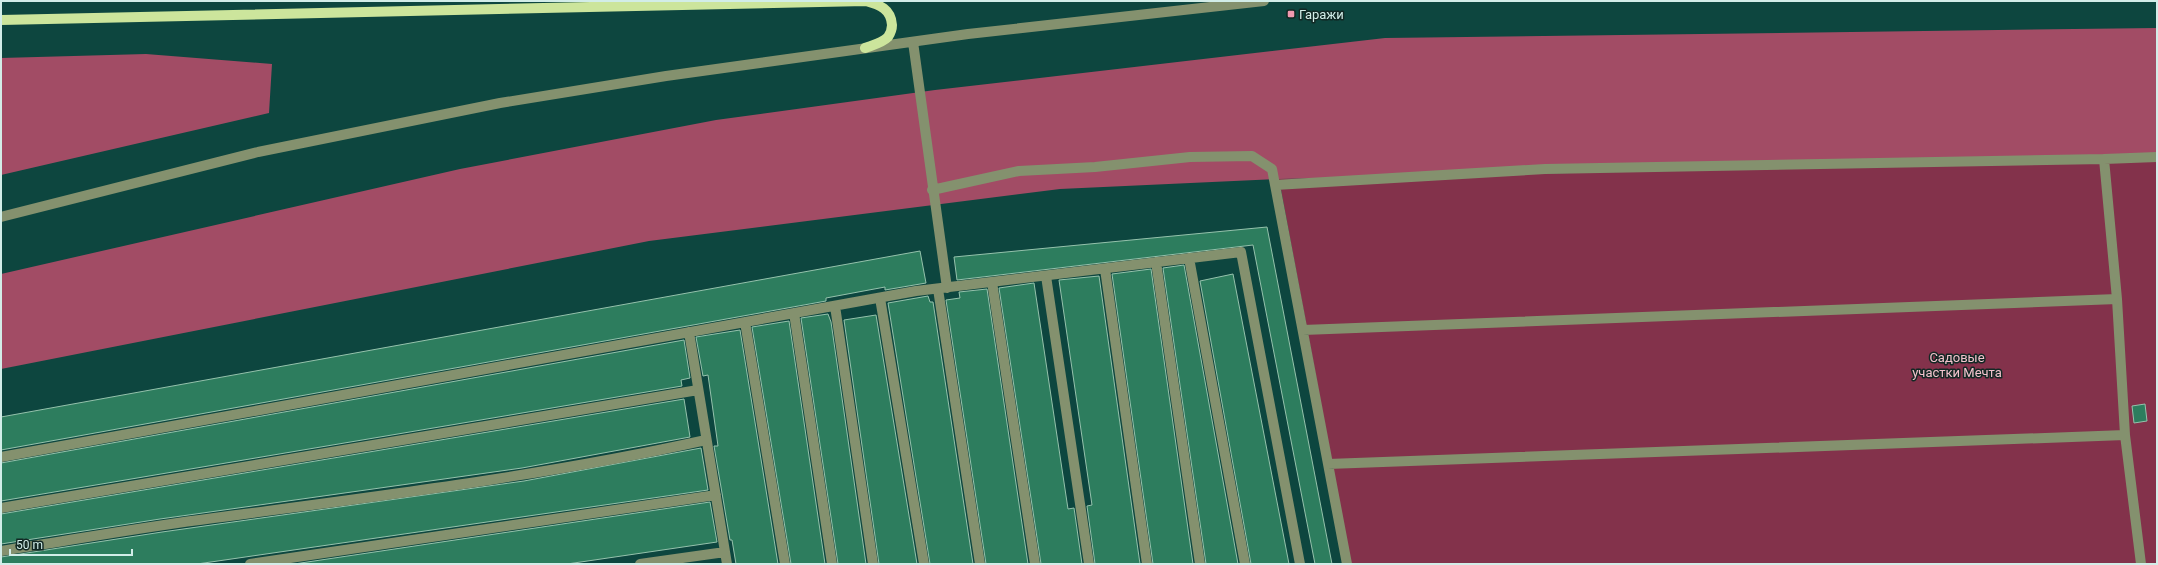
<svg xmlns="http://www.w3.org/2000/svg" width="2158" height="565" viewBox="0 0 2158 565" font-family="Roboto,sans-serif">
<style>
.green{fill:#83324b}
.forest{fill:#a24c65}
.building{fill:#2d7d5e;stroke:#95c2ac}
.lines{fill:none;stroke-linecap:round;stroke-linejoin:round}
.minor{stroke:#84916e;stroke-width:10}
.major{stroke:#cce59c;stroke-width:10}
.poi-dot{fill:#f29ab0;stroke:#122824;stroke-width:1.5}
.labels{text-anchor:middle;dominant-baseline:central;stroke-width:3;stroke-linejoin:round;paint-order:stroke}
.poi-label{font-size:13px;fill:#d2ede8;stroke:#122824;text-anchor:start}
.park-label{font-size:13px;fill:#f4c3cd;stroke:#122824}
</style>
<rect width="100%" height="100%" fill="#0d463f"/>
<path class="green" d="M2157,161V564H1351L1279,179Z"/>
<path class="forest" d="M2157,28V161L1279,179L1060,189L649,241L1,369V274L460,169L716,120L935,90L1385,38Z
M146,54L272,64L269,113L1,175V58Z"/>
<path class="building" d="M1267,227L1332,564H1315L1253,245L957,280L954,257Z
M920,251L926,283L885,290V287L826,298V301L1,450V417Z
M1184,265L1238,564H1206L1163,268Z
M1151,269L1193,564H1153L1112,274Z
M1233,274L1289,564H1251L1200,281Z
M1099,276L1140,564H1095L1087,506L1092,505L1059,280Z
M1034,283L1068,509L1074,508L1082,564H1041L999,288Z
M987,289L1028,564H986L946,300L960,298L959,292Z
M928,296L930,302H933L973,564H930L888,303Z
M828,314L831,322L866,564H838L801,318Z
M876,315L917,564H879L844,320Z
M789,321L825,564H791L752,327Z
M740,330L778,564H736L732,540H730L714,446H718L708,375L703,376L696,337Z
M684,340L690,378L681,380L682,386L1,501V463Z
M684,399L690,437L522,468L160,519L1,544V514Z
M2145,404L2147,421L2134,423L2132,406Z
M701,448L708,490L197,564H1V557L162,532L524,481Z
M710,502L717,542L567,564H294Z"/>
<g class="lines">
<path class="minor" d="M913,42L947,288
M1275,185L1545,169L2104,159
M932,190L1019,171L1095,167L1190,157L1252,156L1272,169L1347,564
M1,217L258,152L500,103L666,76L968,34L1264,1
M1189,258L1245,564
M1156,262L1200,564
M1105,269L1147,564
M1046,276L1089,564
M992,282L1035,564
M938,289L980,564
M880,298L924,564
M835,306L873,564
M794,313L832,564
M745,322L785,564
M1303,330L2117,299
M689,332L727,564
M1,457L916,291L1241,252L1300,564
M1328,464L2125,435
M1,508L698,390
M1,551C72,540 143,527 214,518C379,496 544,476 706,440
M250,564L716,495
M640,564L725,552
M2141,564L2125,435L2117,299L2104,159L2157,157"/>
<path class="major" d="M1,20L866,1
M865,48C873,45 882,43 888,37C890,34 892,29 892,25C891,9 880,5 866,1"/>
</g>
<rect class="poi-dot" x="1287" y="10" width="8" height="8" rx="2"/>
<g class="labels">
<g class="poi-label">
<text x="1299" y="14">Гаражи</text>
</g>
<g class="park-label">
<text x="1957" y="357">Садовые<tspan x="1957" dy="15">участки Мечта</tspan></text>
</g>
</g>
<rect width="2158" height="565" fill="none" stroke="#d2ede8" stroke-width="4"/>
<path d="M10 549v6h122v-6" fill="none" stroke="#d2ede8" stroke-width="2"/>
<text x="16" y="549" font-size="12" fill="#d2ede8" stroke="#122824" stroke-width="3" paint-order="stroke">50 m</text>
</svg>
